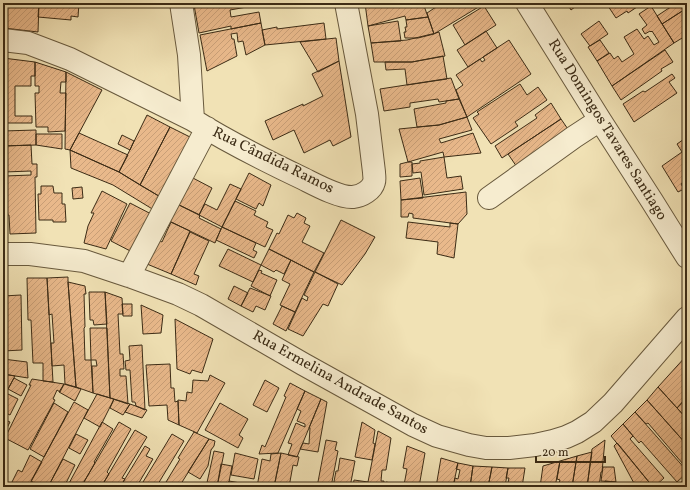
<svg xmlns="http://www.w3.org/2000/svg" width="690" height="490" viewBox="0 0 690 490" font-family="Vollkorn,serif">
<style>
.building{fill:url(#building-hatch);stroke:#3b2b15}
.lines{fill:none;stroke-linecap:round;stroke-linejoin:round}
.minor-casing{stroke:#68593d;stroke-width:24}
.minor{stroke:#f6eccf;stroke-width:22}
.labels{text-anchor:middle;dominant-baseline:central;stroke-width:3;stroke-linejoin:round;paint-order:stroke}
.street-label{font-size:15px;fill:#3b2b15;stroke:#f6eccf}
</style>
<defs>
<pattern id="building-hatch" width="6" height="6" patternUnits="userSpaceOnUse"><rect width="6" height="6" fill="#e9b98b"/><path d="M-1 1l2-2M0 6l6-6M5 7l2-2" fill="none" stroke="#c99f77"/></pattern>
</defs>
<rect width="100%" height="100%" fill="#f1e2b5"/>
<filter id="stains"><feTurbulence type="fractalNoise" baseFrequency=".005" numOctaves="4"/><feColorMatrix values="0 0 0 0 .2 0 0 0 0 .09 0 0 0 0 .02 0 0 0 .5 -.17"/></filter>
<radialGradient id="worn" r=".72"><stop offset=".6" stop-color="#630" stop-opacity="0"/><stop offset="1" stop-color="#630" stop-opacity=".3"/></radialGradient>
<path class="building" d="M4,3H39L38,32L4,28Z
M39,3H79L78,17L71,16V20L38,17Z
M203,3H206V5L214,3H257L258,5L230,10L231,17L259,12L261,23L231,29V26L199,33L194,5Z
M365,3H423L428,17L406,20L405,16L368,26Z
M442,3H485L434,34L427,13Z
M567,3H580L571,10Z
M606,3H643L628,13L627,11L616,18Z
M669,3H687V8L662,24L657,16L672,6Z
M484,6L496,25L465,45L453,25Z
M651,6L674,43L612,86L597,61L610,53L614,59L618,56L622,62L634,54L624,37L637,29L644,39L648,36L654,45L659,42L652,31L651,32L650,31L645,34L642,29L647,25L639,14Z
M687,8V35L674,43L662,24Z
M428,17L434,34L418,38H405L404,32H406L405,27H407L406,20Z
M398,21L401,41L371,43L368,26Z
M599,21L608,34L590,46L581,34Z
M261,23L265,45L246,55L243,41L238,42L237,33L231,34L232,39H234L237,56L207,71L200,35Z
M324,23L326,39L265,45L262,30L277,27V29Z
M486,31L497,48L468,67L457,50Z
M439,32L445,56L412,62H374L371,43L407,40L436,33Z
M336,38L339,61L318,72L300,42Z
M509,40L531,74L467,117L456,90L463,85L456,75L480,59L482,62L485,60L483,57Z
M600,40L609,53L597,61L588,47Z
M665,50L673,62L661,69L662,71L621,100L612,86Z
M443,56L447,79L407,85L405,69L386,70L385,62H412Z
M3,58L35,62V76H31V86H15V116H32V123H3Z
M339,61L351,137L333,146L330,140L304,153L294,130L273,140L265,121L303,104V106L323,96L312,74Z
M35,62L66,72V82H61L60,93H66L65,131L48,132V127H36L35,93H39V86H35Z
M66,72L102,90L70,150L65,149Z
M672,74L675,78L669,82L677,93L634,122L623,104L643,91L645,92Z
M451,78L459,99L439,102L438,99L410,103V107L384,111L380,89Z
M520,84L527,95L538,87L547,100L515,122L518,126L491,144L473,118L479,114L477,112Z
M459,99L467,117L439,125L417,127L414,109L446,103V101Z
M551,103L561,119L502,158L495,146L537,118L535,115Z
M147,115L170,127L140,185L119,172Z
M467,117L472,130L439,139L441,143L473,133L481,153L444,157L443,152L408,162L399,129L439,125Z
M561,119L572,135L519,170L508,154Z
M170,127L194,139L164,199L140,185Z
M36,130V145L3,146V131Z
M79,133L128,155L119,172L70,150Z
M36,134H62V149L36,145Z
M122,135L134,141L130,150L118,144Z
M687,137V160L677,144Z
M31,145L32,164H37V177H35L36,233L10,234L9,215H7L5,176L31,175V171L4,172L3,146Z
M70,150L119,172L162,198L154,210L113,185L71,168Z
M682,152L687,160V180L681,184L684,189L678,192L662,166Z
M444,157L447,178L461,176L463,189L424,195L421,172L413,173L412,164L420,163V161Z
M408,162H412V176L400,177V164Z
M249,173L271,185L263,206L259,203L256,209L236,199Z
M191,177L212,188L199,215L175,203Z
M420,178L423,198L401,200L400,181Z
M230,184L241,189L222,227L199,215L205,204L217,210Z
M41,186H53L54,193H62V204H65L66,222H53V220H39L38,194H41Z
M82,187L83,198L73,199L72,188Z
M102,191L127,204L106,249L84,243L88,226L94,213H91Z
M466,192L467,214L458,224L413,218V214L409,213L408,217H401V200Z
M235,201L256,211L254,215L268,222L266,227L273,230L265,247L222,227Z
M130,203L155,216L136,254L111,241Z
M175,203L200,215L199,218L221,229L215,243L171,222L169,225L166,224Z
M297,213L306,218L304,223L310,226L302,242L324,253L314,272L269,249L277,233L279,234L288,215L294,218Z
M341,220L375,237L365,254L342,285L315,272Z
M171,222L190,231L171,274L147,264L158,240L162,242Z
M408,222L450,227V223L458,224L454,258L437,254L438,242L406,238Z
M222,227L256,243L253,250L257,252L254,258L216,240Z
M190,232L209,241L194,274L199,276L196,285L171,274Z
M228,249L261,265L253,282L219,266Z
M269,249L291,260L284,274L276,270L274,272L261,265Z
M291,260L314,272L295,312L280,305L290,284L282,280Z
M259,270L262,271L261,273L277,280L270,296L251,286Z
M315,272L338,284L328,306L323,304L303,336L288,329L302,298L307,301L308,297L304,295Z
M68,277V282L76,387L65,384L64,365L52,366L51,343H54L52,314L49,315L47,278Z
M27,278H47L53,382L43,381V363H33L31,320H28Z
M68,282L85,286L86,294H84L85,327L84,328L85,360H91L93,393L76,387Z
M234,286L248,293L241,306L228,299Z
M250,288L271,296L265,310L256,306L253,312L241,306Z
M89,292H105L107,324L94,325L93,320H90Z
M105,292L122,298L123,314H118L120,354H123L124,369H120V376H126L128,404L110,398Z
M21,295L22,350L3,351V296Z
M122,304H132V316H123Z
M141,305L163,315L161,333L143,334Z
M282,306L295,312L286,331L273,324Z
M175,319L213,339L202,373L192,370L190,374L177,369Z
M90,328H107L110,398L93,393L92,366H97L96,360H91Z
M142,345L145,410L136,406L135,402H132L130,370H126L125,361L130,360L129,346Z
M687,355V397L677,408L658,387Z
M3,359L27,362L28,378L3,374Z
M170,364L171,388H174L175,402L178,401L179,425L168,420L167,405L149,406L146,365Z
M3,374L15,376L8,389L3,386Z
M210,375L225,383L197,433L179,425L178,401V400L186,401L187,392L192,393L193,380L208,381Z
M14,378L27,385L21,396L8,389Z
M32,379L64,384L60,392L57,390L53,399L55,400L28,450L5,438L31,385H29Z
M265,380L279,388L267,412L253,405Z
M290,383L305,391L278,453L259,454L262,445L265,447L286,397L284,396Z
M64,384L81,389L75,401L59,392Z
M658,387L687,419V445L647,400Z
M305,391L321,399L297,457L288,455L292,444L288,443L296,423L305,427V424L297,421L301,411L297,409Z
M6,393L18,399L10,415L6,413L3,419L10,422L3,436V398Z
M97,394L114,399L100,427L84,418Z
M687,397V419L677,408Z
M114,399L130,404L123,415L110,408Z
M321,399L327,402L318,452L300,449L303,443L309,444L310,428H309Z
M647,400L687,445V471L682,465L683,464L648,423L646,424L635,412Z
M74,402L88,410L48,487H42L31,481Z
M54,403L68,412L44,457L30,449Z
M220,403L248,419L239,435L243,438L238,448L205,430Z
M130,404L147,410L142,418L125,412Z
M635,412L687,471V473L677,482L641,441L639,443L623,424Z
M102,422L113,429L94,462L95,463L81,487H67Z
M119,422L131,429L107,472L109,474L101,487H81Z
M362,422L375,430L373,443L375,444L372,460L355,457Z
M623,424L633,436L630,439L664,478L654,487H653L611,436Z
M135,430L147,437L122,478L125,479L120,487H101Z
M378,431L391,438L386,470H382L381,481H384L383,487H367Z
M194,432L209,439L179,487H163L180,459L178,458Z
M76,434L88,440L80,454L69,448Z
M172,434L184,441L158,484L160,486V487H140Z
M209,439L215,441L214,446L211,450L208,466L200,479L188,472Z
M326,440L337,442L335,450L338,451L331,487H317Z
M605,440L602,472H601L599,487H587L592,449Z
M617,443L619,445L653,487H636L614,446Z
M145,446L150,449L146,456L153,459L137,486L139,487H120Z
M407,446L425,453L419,487H400L401,485H404L407,469L403,468Z
M214,451L224,453L217,487H206Z
M592,452L587,487H572L577,456Z
M235,453L258,459L254,479L231,475Z
M281,453L274,487H257L262,459L270,461L271,454Z
M281,453L299,457L297,466L293,465L289,487H274Z
M30,455L42,462L28,487H18L10,486L18,470L22,472Z
M577,456L572,487H558L560,480L557,479L560,461Z
M340,458L355,461L350,487H333L336,471H338Z
M441,458L458,463L453,487H436Z
M63,459L75,465L66,483L69,484L67,487H48Z
M560,461L555,487H540L543,466Z
M458,463L473,466L470,487H453L455,478L458,479L460,470L456,469Z
M221,464L232,466L228,487H217Z
M473,466L492,467L488,487H470Z
M492,467L508,468L505,487H488Z
M603,467H614L616,482L601,481Z
M508,468H525L522,487H507L509,478H506Z
M687,477V487H678L677,486Z
M354,480L368,482L367,487H353Z
M229,481L246,484L245,487H228Z
M605,481L616,482L617,487H605Z
M386,482L401,485L400,487H385Z
M525,483L540,486V487H525Z"/>
<g class="lines">
<g class="minor-casing">
<path id="minor" d="M181,3L189,55L193,120
M527,3L600,120L652,201L687,257
M3,40L28,43L70,59L193,120C228,142 266,161 304,179C316,185 340,198 353,197C362,196 372,190 374,182C375,179 374,175 374,172L367,114L346,3
M489,198L574,137L600,120
M3,254H30L84,261L129,276L178,294L201,305L303,364L413,425L437,436L469,445L486,448H509L535,445L553,441L566,437L577,432L593,422L613,403L687,318
M129,276L207,128"/>
</g>
<use href="#minor" class="minor"/>
</g>
<g class="labels">
<g class="street-label">
<text transform="translate(607 130) rotate(58)">Rua Domingos Tavares Santiago</text>
<text transform="translate(273 161) rotate(26)">Rua Cândida Ramos</text>
<text transform="translate(340 383) rotate(29)">Rua Ermelina Andrade Santos</text>
</g>
</g>
<rect width="690" height="490" fill="none" stroke="#f1e2b5" stroke-width="16"/>
<rect x="4" y="4" width="682" height="482" fill="none" stroke="#3b2b15" stroke-width="2"/>
<rect x="8" y="8" width="674" height="474" fill="none" stroke="#3b2b15"/>
<path d="M536 456v6h69v-6" fill="none" stroke="#3b2b15" stroke-width="2"/>
<text x="542" y="456" font-size="12" fill="#3b2b15" stroke="#f6eccf" stroke-width="3" paint-order="stroke">20 m</text>
<rect width="100%" height="100%" filter="url(#stains)"/>
<rect width="100%" height="100%" fill="url(#worn)"/>
</svg>
